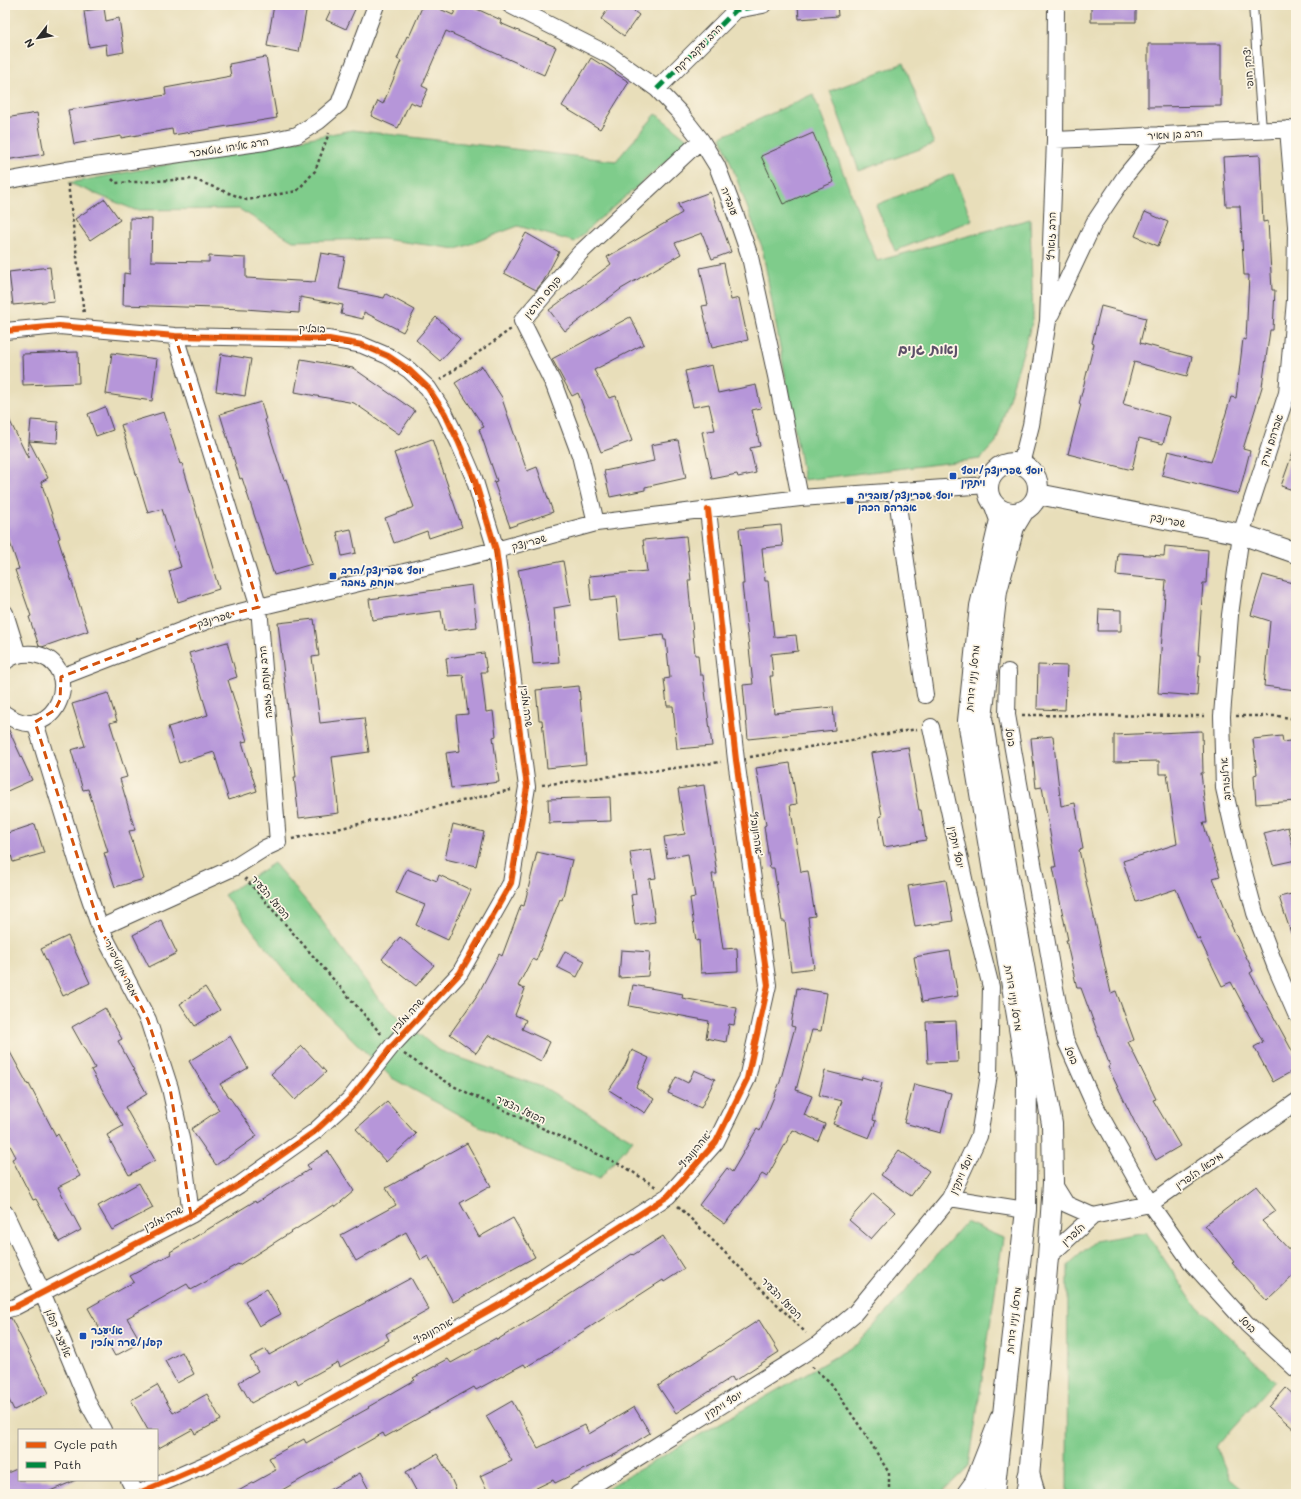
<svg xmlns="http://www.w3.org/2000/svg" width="1301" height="1499" viewBox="0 0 1301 1499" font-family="Mali,'Playpen Sans Hebrew',sans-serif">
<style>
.green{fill:#7fcc8b;stroke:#557c5b}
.building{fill:#b696d9}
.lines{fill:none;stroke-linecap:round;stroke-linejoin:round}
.service-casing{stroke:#474640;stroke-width:10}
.minor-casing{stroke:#474640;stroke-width:18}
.tertiary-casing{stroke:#474640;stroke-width:22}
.secondary-casing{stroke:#474640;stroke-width:24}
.path{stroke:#474640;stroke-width:2.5;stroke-dasharray:3 3;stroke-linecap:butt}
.service{stroke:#fff;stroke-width:8}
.minor{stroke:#fff;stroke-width:16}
.tertiary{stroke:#fff;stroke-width:20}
.secondary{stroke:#fff;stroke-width:22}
.quiet{stroke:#00873e;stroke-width:5;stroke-dasharray:10 5;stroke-linecap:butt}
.cycleway-casing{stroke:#fcf5e5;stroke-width:8}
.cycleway{stroke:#e8590c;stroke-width:6}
.marked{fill:none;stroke:#d5540f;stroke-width:3;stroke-dasharray:8 5;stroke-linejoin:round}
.transit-dot{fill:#1a4fb4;stroke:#fcf5e5;stroke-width:1.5}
.labels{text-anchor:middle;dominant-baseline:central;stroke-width:3.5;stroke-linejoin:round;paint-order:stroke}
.street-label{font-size:10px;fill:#2b2b2b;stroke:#fcf5e5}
.transit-label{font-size:10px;font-weight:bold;fill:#164399;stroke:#fcf5e5;text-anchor:start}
.district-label{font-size:14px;font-weight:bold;fill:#5c5068;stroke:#fcf5e5}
</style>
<rect width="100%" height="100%" fill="#fcf5e5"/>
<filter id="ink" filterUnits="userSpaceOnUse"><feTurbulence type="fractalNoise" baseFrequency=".025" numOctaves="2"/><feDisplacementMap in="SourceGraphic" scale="8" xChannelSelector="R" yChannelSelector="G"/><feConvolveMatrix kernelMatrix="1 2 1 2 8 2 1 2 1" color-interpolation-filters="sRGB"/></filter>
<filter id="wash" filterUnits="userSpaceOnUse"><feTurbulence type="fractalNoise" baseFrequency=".012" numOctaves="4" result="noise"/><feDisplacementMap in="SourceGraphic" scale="16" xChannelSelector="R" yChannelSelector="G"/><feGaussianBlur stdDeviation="0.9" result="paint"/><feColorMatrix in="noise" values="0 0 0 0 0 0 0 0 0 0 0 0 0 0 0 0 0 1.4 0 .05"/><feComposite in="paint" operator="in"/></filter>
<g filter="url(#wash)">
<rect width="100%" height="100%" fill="#e8deba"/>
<path class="green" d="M904,63L934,144L859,171L830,91Z
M813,94L877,261L1030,219L1033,319L996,442L980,459L804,480L762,247L721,137Z
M656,114L690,141L596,222L575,242L518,226L457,249L382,239L293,241L239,209L135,210L69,183L352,130L616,161Z
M953,174L972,220L895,251L876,205Z
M274,863L317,914L380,1001L438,1050L545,1088L633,1140L599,1179L512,1144L392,1078L295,983L224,895Z
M966,1222L1003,1238L969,1466L940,1494H597L859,1343Z
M1146,1232L1192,1301L1275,1381L1216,1447L1230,1479L1248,1494H1067L1068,1265L1095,1241Z"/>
<g id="blocks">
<path class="building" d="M274,5L306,11L299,52L267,46Z
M333,5H357L346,29L326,20Z
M423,5H431L453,15L458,5H468L501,20L500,23L556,47L544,75L446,31L422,86L428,89L420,106L410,102L398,128L371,116L378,101L383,104L401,61L397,59L407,36L409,37Z
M611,5H626L639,15L624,36L601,19Z
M798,5H837L838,16L799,19Z
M1091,5H1136V22H1091Z
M104,8L106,21L119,18L124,52L107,55L106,44L89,47L84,11Z
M1148,44H1221V106L1148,107Z
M266,57L277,118L173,135L172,129L121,138V136L74,144L68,110L166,95L165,88L231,76L229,64Z
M591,58L629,82L600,129L562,106Z
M37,113L44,154L5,160V118Z
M813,133L834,182L783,204L761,156Z
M1260,155L1263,222L1268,221L1272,290H1275L1273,330H1270L1262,387L1243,449L1250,451L1239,494L1162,475L1168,451L1211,462L1231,397L1236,398L1243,339L1246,340L1249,275H1244L1240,206H1226L1223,157Z
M710,192L731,252L712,259L702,233L675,243L681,254L621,289L565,331L549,310L611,264L607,257L682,213L678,204Z
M105,199L120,220L90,240L75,219Z
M1145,212L1168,222L1158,246L1135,236Z
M130,218L152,219L151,261L209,262V256L246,258V278L315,282L321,253L345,257L339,289L384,298L386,294L415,310L403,332L364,312L363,319L341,314L343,305L300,297L299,313L245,309L123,305L124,273L130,274Z
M526,233L559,252L543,282L536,290L504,273Z
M724,263L731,300L739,298L748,340L712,348L702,306L708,305L700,268Z
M50,267L54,301L13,305L9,272Z
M1101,306L1146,318L1140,343L1192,357L1187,376L1134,362L1123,404L1170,417L1163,444L1139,438L1132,470L1068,454L1081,404H1079L1094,344L1092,343Z
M436,317L460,339L440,361L416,340Z
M630,317L644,344L594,370L609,398L616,396L632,441L601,452L578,393L572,396L552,359Z
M78,352L79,383L23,385L22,354Z
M112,353L157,359L152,401L106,394Z
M221,354L251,359L245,396L216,391Z
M301,359L353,368L415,411L399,434L354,403L295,392Z
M712,365L718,393L756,385L761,408L752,410L760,446L750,448L756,473L738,477L737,474L712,479L702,432L715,430L709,404L693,407L685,371Z
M482,366L503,399H502L527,471L537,467L553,512L510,527L494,482L497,481L479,429L484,427L455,383Z
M261,402L266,420H265L284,480L286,479L312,564L274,575L242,478L240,479L220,414Z
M105,407L113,430L96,436L88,414Z
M5,411L28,458L29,441L48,478L41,482L60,538L58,539L88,631L42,647L39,646L29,617L31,616L15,570L19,569L5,528Z
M164,412L180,464L182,463L219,589L178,602L169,571L181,567L162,509L148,513L121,425Z
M31,420L58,422L57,443L29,441Z
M432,439L462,527L429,538L427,531L394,543L385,518L414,507L394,453Z
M678,440L686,478L645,487V490L610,497L604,471L654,461L651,445Z
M1294,449H1296V491L1281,486Z
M781,525L783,546L762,548L765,581H768L774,637L796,635L798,651L771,654L773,676H770L774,713L833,707L835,730L748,739L743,685L753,684L742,584H744L739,529Z
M351,529L356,553L342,556L337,532Z
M686,536L691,580H688L695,655H698L700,675H703L712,746L677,749L673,706H667L664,679L670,678L666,640H664L663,635L620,640L616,597L591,600L589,576L647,571L643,540Z
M1165,546L1208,550L1206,583H1203L1198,655H1200L1197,696L1158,693L1166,580L1116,575L1118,553L1164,556Z
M563,561L571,605L554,608L559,662L533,664L529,623L518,570Z
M1263,575L1296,584V690L1264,686L1270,621L1251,615Z
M472,585L477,627L444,631L441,611L372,620L369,599Z
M1099,609L1121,610V631H1098Z
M314,619L319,656L312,657L320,723L364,718L369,752L332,757L339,813L299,818L294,777H296L278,623Z
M227,642L237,677L228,680L247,741L242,742L257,791L229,800L214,752L179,763L168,727L208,715L189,653Z
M484,653L487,672H481L486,712L493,711L496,736L493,737L499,782L451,788L446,753L460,751L456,715L468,714L463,675L448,676L446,658Z
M1038,665L1067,666L1065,710L1037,709Z
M579,686L586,764L547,768L542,720H539L536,690Z
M108,693L117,721L110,723L127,777L120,779L135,830L129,831L144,879L115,887L104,853L108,852L88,789L83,790L71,750L85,746L72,704Z
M5,724L7,726L32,780L5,792Z
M1202,731L1203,773H1201L1207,823H1203L1220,876L1213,878L1232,925H1231L1253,971L1250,973L1296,1058V1069L1273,1082L1254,1047L1263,1042L1231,982L1222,986L1199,938L1197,939L1176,889L1136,902L1123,861L1177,844L1167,774H1159V761L1114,762V735Z
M1053,736L1061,806L1075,803L1083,849L1079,850L1111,993L1116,991L1134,1040L1128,1042L1156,1099L1153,1100L1180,1146L1156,1160L1135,1123L1108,1067L1110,1066L1081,988H1077L1066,940H1068L1053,867H1056L1042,787L1036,788L1031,738Z
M1282,736L1283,742L1296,740V801L1256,804L1254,775L1257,774L1253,739Z
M908,747L919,810H921L926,840L884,847L879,817L882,816L871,753Z
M790,763L797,804L790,805L801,872L808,871L815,916L808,917L814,968L791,971L785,921H782L774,868H770L764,826L766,825L756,768Z
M704,785L717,874H712L723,949L737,948L738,971L701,973L699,940L696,941L690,898L695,897L688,854L667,858L664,837L685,834L678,789Z
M610,797L611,821L549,823L548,799Z
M35,824L44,853L13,862L5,834Z
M453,824L484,832L476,866L445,859Z
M1288,827L1296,860L1273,865L1264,833Z
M651,849L656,878L649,879L655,922L635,925L631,895L636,894L630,852Z
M537,852L572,860L562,900L560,899L536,961L532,959L518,986L525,989L515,1015L526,1020L522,1029L550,1042L541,1061L489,1035L476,1053L450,1034L478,994L499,954L502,956L521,905L524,906Z
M407,869L437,881L439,875L471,890L448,940L416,925L425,905L396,893Z
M946,880L953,921L915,927L908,886Z
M1296,893V941L1294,942L1279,897Z
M161,920L177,953L149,967L133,935Z
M68,936L90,983L63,996L41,949Z
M400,937L434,965L416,986L382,959Z
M621,950L650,952L648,976L619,978Z
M565,951L585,961L577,977L557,967Z
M950,951L958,996L922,1002L914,957Z
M633,985L683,994L682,998L737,1008L734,1025L729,1024L726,1042L706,1038L709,1021L629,1006Z
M205,987L220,1010L195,1026L180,1004Z
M797,988L827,993L821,1031L812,1030L796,1090L812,1096L804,1115L825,1124L818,1141L793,1130L767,1177L762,1174L725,1224L699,1205L727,1168L732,1172L757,1129L760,1131L780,1082L795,1027L791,1026Z
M105,1008L122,1039L118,1041L147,1094L125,1107L155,1160L129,1175L107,1135L123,1126L91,1070L95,1068L72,1027Z
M956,1021L958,1062L928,1063L926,1022Z
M230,1036L248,1068L220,1084L257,1136L216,1165L191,1129L219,1110L189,1061Z
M5,1043L28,1085L29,1084L56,1136L58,1134L80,1176L58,1187L81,1230L59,1242L36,1199L33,1200L12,1159L16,1157L5,1136Z
M302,1046L326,1072L295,1100L271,1074Z
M632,1050L649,1058L636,1087L654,1099L645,1113L609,1090L625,1066Z
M694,1070L715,1079L701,1108L668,1093L676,1077L688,1083Z
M825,1071L861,1080L862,1077L882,1083L873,1120L876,1121L869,1138L833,1124L842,1101L819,1095Z
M914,1084L951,1093L941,1133L904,1123Z
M387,1102L416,1134L386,1162L356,1129Z
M467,1143L491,1186L460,1203L479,1237L513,1218L535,1257L453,1302L428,1256L421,1260L406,1232L356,1261L341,1235L396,1205L386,1188Z
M899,1150L929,1171L911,1196L881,1175Z
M328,1151L354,1191L335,1207L334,1205L239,1265L238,1264L191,1290L187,1284L127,1318L141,1342L115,1356L88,1308L134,1282L130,1276L171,1254L170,1252L255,1201L256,1203L310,1169L307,1165Z
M139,1183L153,1208L112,1230L98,1206Z
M1256,1186L1276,1211L1262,1221L1296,1257V1273L1267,1301L1232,1263L1234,1262L1205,1225Z
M873,1193L895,1212L871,1239L849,1220Z
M663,1236L684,1269L664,1282L663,1280L573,1338L526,1367L524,1364L476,1390L474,1387L385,1437L383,1433L275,1494H233L276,1470L269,1458L304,1439L306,1443L369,1408L368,1407L415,1380L413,1378L448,1359L451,1363L496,1338L497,1340L552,1306L632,1254L633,1255Z
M411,1278L429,1310L386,1334L389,1340L340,1367L338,1362L298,1384L296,1379L251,1403L239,1382L258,1371L250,1357L266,1349L269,1355Z
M267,1289L281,1314L259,1326L245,1301Z
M11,1318L49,1393L14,1410L5,1392V1319Z
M759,1320L779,1352L734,1381L732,1377L676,1413L658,1386Z
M182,1352L194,1374L177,1383L165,1361Z
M157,1385L173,1413L207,1394L221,1420L195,1434L193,1429L157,1449V1430H148L131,1400Z
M1286,1388L1296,1397V1431L1269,1407Z
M512,1401L538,1448L585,1425L589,1434L634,1407L650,1433L618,1453L555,1483L553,1480L524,1494H489L480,1476L512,1461L486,1416Z
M437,1454L449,1474L458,1494H418L406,1472Z
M19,1468V1480H76L43,1494H5V1474Z
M360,1473L369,1490L363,1494H322Z"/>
</g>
</g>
<g filter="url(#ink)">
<use href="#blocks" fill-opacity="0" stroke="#474640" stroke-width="1"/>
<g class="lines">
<g class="service-casing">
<path id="service" d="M1253,5L1262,130"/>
</g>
<g class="minor-casing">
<path id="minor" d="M510,5L611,56L657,89L679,112L701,140L717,166L735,213L750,257L776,376L800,498
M657,89L736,10L763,5
M1288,129L1296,226L1295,300L1287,393L1241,534L1230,615L1222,716L1224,788L1238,850L1255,913L1276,968L1296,1014
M1055,140L1296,129
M5,181L66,170L265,142L297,135L319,121L339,104L376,5
M1051,314L1094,223L1126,175L1159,135
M5,331L59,326L175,336L329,339L362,345L388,356L409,370L428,388L445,414L459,443L474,478L496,550L527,787L511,883L460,973L392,1046L349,1100L314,1132L239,1185L191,1215L15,1307L5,1310
M1021,464L1031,425L1048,321L1055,140L1056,5
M896,491L925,695
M596,523L580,455L554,385L522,321L580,253L701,140
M5,613L18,655
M5,662C12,655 24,653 34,654C88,663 56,751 5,714
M1008,672L1007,715L1054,983L1065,1039L1094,1104L1150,1204L1191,1262L1247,1324L1296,1369
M61,677L209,620L259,607L496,550L596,523L800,498L988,485
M35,722L79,867L100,928L148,1020L170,1088L182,1143L191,1215
M100,928L235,867L265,848L278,842L259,607L175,336
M1053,1183L1066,1204L1093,1216
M950,1198L1026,1210
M5,1213L42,1292L89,1405L103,1430
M1093,1216L1150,1204L1296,1102
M1048,1257L1093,1216
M129,1480L136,1494
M137,1494L211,1462L309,1412L502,1303L668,1196L716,1142L747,1079L768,985L736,760L708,510
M578,1494L589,1488L799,1357L817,1345L854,1314L950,1198L979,1136L989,1074L991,987L966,888L931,727"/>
</g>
<g class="tertiary-casing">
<path id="tertiary" d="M988 488a25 25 0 1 1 50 0a25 25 0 1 1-50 0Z
M1038,494L1241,534L1296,553
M1023,512L1014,527L997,591L982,718L1006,864L1052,1124L1053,1183L1048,1257L1029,1477L1026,1494
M994,1494L1026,1210L1027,1076L968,721L980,606L1000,520L995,506"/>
</g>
<g class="secondary-casing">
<path id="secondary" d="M1029,1477L1034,1494
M968,1494L976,1483L1001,1419"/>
</g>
<path class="path" d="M112,179L116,183L193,179L247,200L297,191L315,171L329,133
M68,184L84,314
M440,380L511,329
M1022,715L1207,716
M1236,716H1278L1296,719
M750,757L917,729
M542,785L721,762
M292,839L511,790
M245,878L382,1035
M404,1054L453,1086L625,1167L656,1187
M678,1206L806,1333
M812,1367L830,1382L869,1440L889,1473V1494"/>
<use href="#service" class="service"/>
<use href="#minor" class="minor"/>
<use href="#tertiary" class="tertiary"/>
<use href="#secondary" class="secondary"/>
<path class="quiet" d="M657,89L736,10L763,5"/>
<g class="cycleway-casing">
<path id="cycleway" d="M5,331L59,326L175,336L329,339L362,345L388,356L409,370L428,388L445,414L459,443L474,478L496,550L527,787L511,883L460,973L392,1046L349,1100L314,1132L239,1185L191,1215L15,1307L5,1310
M137,1494L211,1462L309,1412L502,1303L668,1196L716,1142L747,1079L768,985L736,760L708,510"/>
</g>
<use href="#cycleway" class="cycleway"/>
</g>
</g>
<path class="marked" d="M175,336L329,339L362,345L388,356L428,388L459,443L496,550L527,787L511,883L460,973L392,1046L349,1100L314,1132L191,1215L170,1088L148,1020L100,928L35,722L55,710L60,700L61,677L209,620L259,607Z"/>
<g class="transit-dot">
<rect x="949" y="472" width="8" height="8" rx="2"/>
<rect x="846" y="497" width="8" height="8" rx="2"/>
<rect x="329" y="572" width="8" height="8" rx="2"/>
<rect x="79" y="1332" width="8" height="8" rx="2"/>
</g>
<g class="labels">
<g class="street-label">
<text transform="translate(698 48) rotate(-45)">הרב יעקב רקח</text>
<text transform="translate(1248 68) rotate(-95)">יצחק חופי</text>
<text transform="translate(1175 134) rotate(-3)">הרב בן מאיר</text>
<text transform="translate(229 147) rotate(-9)">הרב אליהו גוטמכר</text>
<text transform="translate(730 201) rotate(69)">עובדיה</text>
<text transform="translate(1051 236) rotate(-88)">הרב זוארץ</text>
<text transform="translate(542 297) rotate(-50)">פנחס חורגין</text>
<text transform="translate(312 328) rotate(1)">בובליק</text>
<text transform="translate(1271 440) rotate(-72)">אברהם מרק</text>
<text transform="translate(1168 520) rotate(11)">שפרינצק</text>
<text transform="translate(529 542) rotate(-15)">שפרינצק</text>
<text transform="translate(214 619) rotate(-17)">שפרינצק</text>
<text transform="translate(972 678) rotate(-84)">מרסל ניניו דורות</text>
<text transform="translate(265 682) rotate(-95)">הרב מנחם זמבה</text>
<text transform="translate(527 706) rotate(83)">שרה מלכין</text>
<text transform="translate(1011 737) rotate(80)">בוסל</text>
<text transform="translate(1225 779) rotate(-95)">ארלוזורוב</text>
<text transform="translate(757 834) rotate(82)">אהרונוביץ'</text>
<text transform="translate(957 847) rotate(78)">יוסף ויתקין</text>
<text transform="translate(271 897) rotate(49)">הפועל הצעיר</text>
<text transform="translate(121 967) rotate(63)">משה מונטיפיורי</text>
<text transform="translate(1014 998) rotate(81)">מרסל ניניו דורות</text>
<text transform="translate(407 1015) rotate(-47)">שרה מלכין</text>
<text transform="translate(1072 1055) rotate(66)">בוסל</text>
<text transform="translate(521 1109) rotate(25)">הפועל הצעיר</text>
<text transform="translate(695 1149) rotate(-51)">אהרונוביץ'</text>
<text transform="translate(1199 1170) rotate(-35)">מיכאל הלפרין</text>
<text transform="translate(961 1174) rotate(-65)">יוסף ויתקין</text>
<text transform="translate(163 1218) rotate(-27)">שרה מלכין</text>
<text transform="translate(1073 1234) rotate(-43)">הלפרין</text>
<text transform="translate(782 1298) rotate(45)">הפועל הצעיר</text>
<text transform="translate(1013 1320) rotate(-83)">מרסל ניניו דורות</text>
<text transform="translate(1248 1324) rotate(45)">בוסל</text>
<text transform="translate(434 1330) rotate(-29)">אהרונוביץ'</text>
<text transform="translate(59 1333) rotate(67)">אליעזר קפלן</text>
<text transform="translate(723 1404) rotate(-32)">יוסף ויתקין</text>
</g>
<g class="transit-label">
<text x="961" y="470">יוסף שפרינצק/יוסף<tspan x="961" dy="12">ויתקין</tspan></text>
<text x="858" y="495">יוסף שפרינצק/עובדיה<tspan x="858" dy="12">אברהם הכהן</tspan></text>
<text x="341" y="570">יוסף שפרינצק/הרב<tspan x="341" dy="12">מנחם זמבה</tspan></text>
<text x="91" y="1330">אליעזר<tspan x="91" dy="12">קפלן/שרה מלכין</tspan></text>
</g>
<g class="district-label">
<text x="928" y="348">נאות גנים</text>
</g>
</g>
<rect width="1301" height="1499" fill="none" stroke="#fcf5e5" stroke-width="20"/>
<rect x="18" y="1429" width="140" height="52" fill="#fcf5e5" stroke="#a8a49b"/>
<rect x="26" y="1442" width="20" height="6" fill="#e8590c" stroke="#a8a49b"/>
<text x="54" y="1449" font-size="12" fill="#2b2b2b">Cycle path</text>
<rect x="26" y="1462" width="20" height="6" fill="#00873e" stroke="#a8a49b"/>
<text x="54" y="1469" font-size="12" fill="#2b2b2b">Path</text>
<g transform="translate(38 38) rotate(239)" stroke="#fcf5e5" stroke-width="3" paint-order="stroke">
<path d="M0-3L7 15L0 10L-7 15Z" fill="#2b2b2b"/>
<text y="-6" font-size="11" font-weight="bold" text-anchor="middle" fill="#2b2b2b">N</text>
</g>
</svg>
